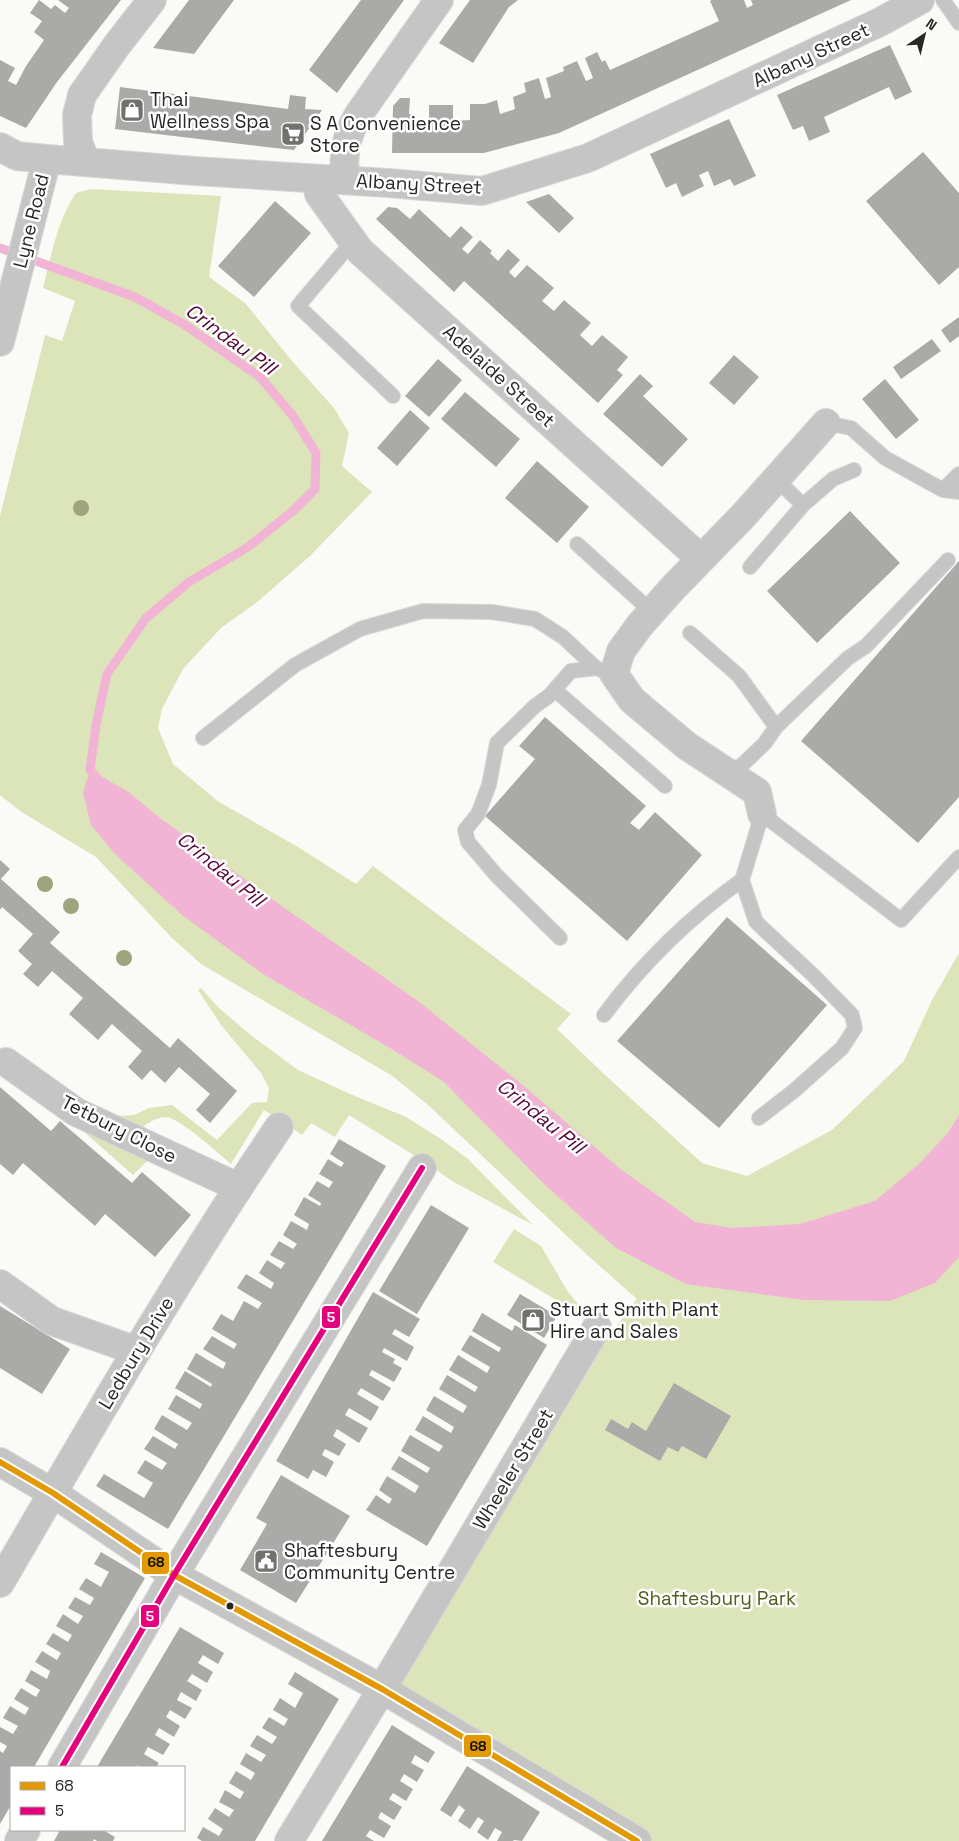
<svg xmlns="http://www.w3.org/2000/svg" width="959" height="1841" viewBox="0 0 959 1841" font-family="'Space Grotesk',sans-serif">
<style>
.green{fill:#dce4ba}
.water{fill:#f1b4d4}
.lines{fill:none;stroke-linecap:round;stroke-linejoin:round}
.stream{stroke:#f1b4d4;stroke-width:9}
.building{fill:#aaaba8}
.service-casing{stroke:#d8d8d6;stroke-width:16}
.minor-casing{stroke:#d8d8d6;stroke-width:30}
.service{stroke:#c6c5c5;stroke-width:14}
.minor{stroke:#c6c5c5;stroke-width:28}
.bus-1-casing{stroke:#fff;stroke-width:10}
.bus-2-casing{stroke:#fff;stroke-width:10}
.bus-1{stroke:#e29904;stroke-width:6}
.bus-2{stroke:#e5007d;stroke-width:6}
.tree{fill:#9ea47e}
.bus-dot{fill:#272724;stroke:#fff;stroke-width:2}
.labels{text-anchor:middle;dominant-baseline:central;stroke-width:5;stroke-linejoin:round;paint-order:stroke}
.street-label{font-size:19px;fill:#272724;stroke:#fff}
.poi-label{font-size:19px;fill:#272724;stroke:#fff;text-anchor:start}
.park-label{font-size:19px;fill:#525c1b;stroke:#fff}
.water-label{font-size:20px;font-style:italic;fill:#540639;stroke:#fff}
.line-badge{stroke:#fff;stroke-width:2}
.badge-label{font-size:14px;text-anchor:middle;font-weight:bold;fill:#fff}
.pale-badge-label{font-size:14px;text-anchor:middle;font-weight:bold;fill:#111}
</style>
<rect width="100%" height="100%" fill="#fafbf7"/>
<path class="green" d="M91,189L221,196L209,277L245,303L292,361L334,408L349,433L342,466L372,492L310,556L256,603L221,628L183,669L162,709L158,728L173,764L219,802L298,847L356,884L373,866L571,1014L557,1029L605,1075L702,1163L747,1176L832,1130L904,1061L932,1000L959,953V1841H637L382,1689L597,1327L610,1335L637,1299L585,1253L427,1104L391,1075L201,964L172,938L96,857L20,811L0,795V516L45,335L62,341L75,301L43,288C51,255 57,222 76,193Z
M201,988L219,1008L252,1036L298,1070L350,1094L406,1117L441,1139L468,1159L533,1225L452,1181L428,1164L349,1115L335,1137L311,1123L302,1135L264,1110L231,1164C218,1153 185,1123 170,1118C161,1115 151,1121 144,1126L164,1144L133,1175L65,1115L104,1117L134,1115L149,1108L172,1105L217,1140L252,1103L267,1102L269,1088L261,1073L221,1025L198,990Z
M514,1229L541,1246L568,1292L584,1311L604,1329L493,1262Z"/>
<path class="water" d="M90,770L127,791L160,818L286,909L418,1001L525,1087L619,1168L695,1222L732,1228L800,1224L875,1201L919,1164L948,1133L959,1115V1257L935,1283L890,1301L804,1300L686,1284L616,1248L545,1185L444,1082L395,1051L263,974L182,915L115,854L91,825L83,793Z"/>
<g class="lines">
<path class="stream" d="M0,248L135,297L185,325L260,377L293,416L316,453L315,489L293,511L248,547L189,582L146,618L107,674L96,725L90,770L97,778"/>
</g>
<path class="building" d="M39,0L51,9L55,5L65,13L69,8L58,0H121L57,82L26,128L0,116V60L15,68L8,81L16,85L26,66L44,40L34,32L42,21L30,13Z
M189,0H234L194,54L153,48Z
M361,0H404L337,93L309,70Z
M470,0H518L509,7L473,63L439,43Z
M712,0H744L747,8L753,5L751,0H851L559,133L484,153H392L393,106L400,98H410L409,114H416L415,122H429V105H453V121L470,120V104H485L497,100L500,114L515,109L513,97L526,92L524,83L539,78L545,99L551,97L546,78L564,71L563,67L577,61L586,81L593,78L585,58L597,52L602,62L605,60L610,70L719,21L710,1Z
M890,45L912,92L895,100L889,87L824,117L830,132L809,141L803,126L793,130L777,95Z
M120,87L288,109L290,95L306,97L305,109L322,110L294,150L275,148L115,129Z
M729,119L756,176L734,186L730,179L714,186L708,171L699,175L704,186L682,197L676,183L666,188L650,154Z
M923,152L959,193V267L939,285L866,201Z
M549,194L574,218L559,233L526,202Z
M275,201L311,233L254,297L218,266Z
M388,207L397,208L410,219L419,209L450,238L461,226L473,237L462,249L468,254L480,240L492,251L490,253L498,261L508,249L520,260L509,272L515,278L527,265L554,288L542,301L554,311L564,300L591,323L580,335L582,337L592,346L602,335L628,357L617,370L623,375L598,403L464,281L454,292L376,219Z
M959,317V336L950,343L941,330Z
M932,339L941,351L901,379L893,367Z
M734,355L759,377L734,405L709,383Z
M438,359L462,380L429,417L405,396Z
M640,374L653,386L643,396L688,439L662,467L603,414Z
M885,379L919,420L896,439L862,399Z
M465,392L520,439L496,467L441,419Z
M410,410L430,428L397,466L377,448Z
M537,461L589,507L557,543L505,498Z
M850,511L900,563L817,643L767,591Z
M959,561V797L918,843L801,741Z
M545,717L646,806L630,823L639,830L655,812L702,855L627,941L485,816L535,759L519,746Z
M0,860L10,869L1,879L60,932L50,943L170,1048L178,1038L237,1091L210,1123L196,1110L210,1094L179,1067L165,1083L151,1070L142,1080L128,1067L142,1051L112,1024L98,1040L69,1014L83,998L52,971L38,987L23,974L32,964L18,951L33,934L2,907L0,910Z
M727,917L827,1005L719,1128L617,1041Z
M0,1087L51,1131L60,1121L132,1183L142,1172L191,1215L155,1257L105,1214L95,1226L23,1163L13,1175L0,1164Z
M339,1139L386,1166L168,1529L96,1486L104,1474L144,1498L153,1483L137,1473L145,1460L162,1470L167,1463L144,1449L153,1436L175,1449L178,1444L154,1429L162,1415L187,1430L192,1423L168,1409L176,1395L200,1409L202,1404L175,1388L185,1371L211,1387L212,1384L187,1369L196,1353L223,1369L226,1363L203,1349L212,1336L234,1349L237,1344L212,1329L221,1314L233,1321L244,1301L258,1309L262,1303L237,1288L246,1274L271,1289L274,1283L259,1273L267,1260L281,1269L285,1263L270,1255L279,1241L293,1249L297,1244L283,1235L291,1221L307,1230L309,1224L294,1215L304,1197L320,1206L321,1203L308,1195L317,1181L329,1188L333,1182L319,1174L328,1159L341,1167L344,1163L330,1154Z
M431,1205L469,1228L417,1314L379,1291Z
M373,1292L420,1319L409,1337L395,1329L392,1334L414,1347L407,1361L384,1348L382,1352L395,1359L393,1363L402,1368L394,1382L372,1370L369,1375L391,1388L383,1401L361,1388L357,1394L379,1407L371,1421L349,1408L345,1415L368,1428L359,1443L337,1429L333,1436L346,1444L339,1456L325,1449L322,1455L334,1462L326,1477L313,1470L308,1479L276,1461Z
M520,1294L557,1316L544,1338L507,1315Z
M0,1306L70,1349L42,1394L0,1368Z
M482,1313L512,1331L515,1325L547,1345L427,1546L366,1510L376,1495L389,1504L392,1499L379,1490L387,1476L415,1493L419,1486L391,1469L399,1456L427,1473L429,1470L430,1468L401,1451L410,1435L439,1452L443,1446L415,1430L423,1416L451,1433L454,1427L426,1410L434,1396L463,1413L467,1406L439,1389L447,1375L475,1392L478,1387L449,1370L458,1355L487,1373L490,1367L461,1350L470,1335L499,1352L501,1348L472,1331Z
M674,1383L731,1416L706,1459L682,1446L678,1452L668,1447L660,1461L605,1430L611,1419L628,1429L632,1422L646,1431Z
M281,1475L350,1516L296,1603L240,1570L267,1524L256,1518Z
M101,1552L145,1578L34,1767H11V1805L0,1824V1751L3,1753L7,1746L0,1742V1727L13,1734L18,1726L3,1718L10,1706L25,1715L29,1708L14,1699L21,1688L36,1697L40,1690L25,1681L31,1670L47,1679L50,1671L35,1662L42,1651L57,1660L61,1653L46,1644L53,1633L68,1642L72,1635L56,1626L63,1614L78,1624L83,1616L68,1608L75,1597L90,1605L94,1598L79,1589L86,1578L101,1587L105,1579L109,1572L94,1564Z
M180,1627L224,1653L218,1664L203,1655L198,1663L213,1672L207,1683L192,1674L187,1681L202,1690L196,1701L181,1692L177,1700L192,1708L185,1719L170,1710L166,1717L180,1726L174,1737L159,1728L155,1735L170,1744L163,1755L148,1747L144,1754L159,1763L156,1767H141L137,1765L136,1767H97Z
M295,1672L339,1699L255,1841H202L197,1838L203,1827L219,1836L223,1829L208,1819L215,1808L229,1817L234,1810L219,1802L225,1790L240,1799L244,1792L229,1783L236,1771L251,1780L255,1773L240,1764L246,1753L261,1762L266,1755L250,1746L257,1735L272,1744L277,1737L262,1728L269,1717L284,1726L288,1719L273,1710L280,1698L295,1708L303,1693L288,1684Z
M392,1725L435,1752L428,1763L415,1755L411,1763L424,1770L417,1782L404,1774L400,1781L413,1789L406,1801L393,1793L389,1799L402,1807L394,1820L381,1812L378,1818L391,1826L384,1838L370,1830L366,1836L374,1841H322Z
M467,1766L540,1812L522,1841L514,1840L513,1841H497L502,1832L495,1828L488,1840L477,1832L484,1821L478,1817L470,1829L458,1821L465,1810L459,1805L451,1817L440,1810Z
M60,1830H103L115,1837L113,1841H97L94,1839L93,1841H54Z"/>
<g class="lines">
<g class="service-casing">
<path id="service" d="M943,0L959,23
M353,241L298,306L393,396
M826,423L851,428L885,458L943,490L959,492
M776,479L803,505
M943,490L959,474
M577,544L652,612
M750,567L803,505L833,479L854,470
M690,633L739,676L776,727
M555,690L665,786
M203,738L295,665L360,629L423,611L492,612L535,619L563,637L596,668
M727,772L742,765L765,743L776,727L848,658L866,646L948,560
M560,938L497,876L468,842L465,830L478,814L489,785L497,743L535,706L549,696L571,671L596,668L601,670
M604,1015C642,964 690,917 742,880
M759,1118L795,1090L842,1048L855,1028L852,1015L814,976L756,922L742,880L762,814L901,920L959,857"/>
</g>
<g class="minor-casing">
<path id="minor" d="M0,147L17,156L47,159L195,171L388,183L482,191L588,158L880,22L920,0
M86,162L78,142L77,115L82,95L117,45L152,0
M316,179L319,194L360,251L701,559
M344,180C344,153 345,137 359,114L439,0
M0,342L47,159
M762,814L757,792L687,746L632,700L614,674L621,651L640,625L673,588L743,516L826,423
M6,1062L76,1112L238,1187
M0,1284L52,1321L137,1351
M0,1462L53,1493L174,1575L382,1689L637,1841
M0,1583C90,1429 179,1274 279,1127
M62,1767L174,1575L422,1168
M19,1841L26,1830
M289,1841L382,1689L597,1327"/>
</g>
<use href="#service" class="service"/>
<use href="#minor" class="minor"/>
<g class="bus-1-casing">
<path id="bus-1" d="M0,1462L53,1493L174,1575L382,1689L637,1841"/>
</g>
<g class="bus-2-casing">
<path id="bus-2" d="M62,1767L174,1575L422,1168"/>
</g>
<use href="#bus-1" class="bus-1"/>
<use href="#bus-2" class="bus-2"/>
</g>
<g class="tree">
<circle cx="81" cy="508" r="8"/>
<circle cx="45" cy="884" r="8"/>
<circle cx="71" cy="906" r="8"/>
<circle cx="124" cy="958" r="8"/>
</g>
<defs>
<g id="shop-square" transform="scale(1.25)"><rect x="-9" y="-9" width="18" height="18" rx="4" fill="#71716e" stroke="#fff"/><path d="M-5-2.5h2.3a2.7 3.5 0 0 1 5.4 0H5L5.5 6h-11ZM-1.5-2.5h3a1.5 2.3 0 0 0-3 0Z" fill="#fff"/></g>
<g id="supermarket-square" transform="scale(1.25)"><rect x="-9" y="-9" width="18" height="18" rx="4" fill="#71716e" stroke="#fff"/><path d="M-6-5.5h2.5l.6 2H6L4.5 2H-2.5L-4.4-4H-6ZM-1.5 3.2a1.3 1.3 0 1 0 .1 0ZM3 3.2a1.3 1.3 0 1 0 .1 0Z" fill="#fff"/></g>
<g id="civic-square" transform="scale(1.25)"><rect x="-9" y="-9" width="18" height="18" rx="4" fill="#71716e" stroke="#fff"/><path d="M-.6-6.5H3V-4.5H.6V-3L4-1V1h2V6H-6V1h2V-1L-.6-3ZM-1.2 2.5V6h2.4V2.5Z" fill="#fff"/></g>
</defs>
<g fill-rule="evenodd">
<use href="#shop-square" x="132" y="110"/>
<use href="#supermarket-square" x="293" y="134"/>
<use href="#shop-square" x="533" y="1320"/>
<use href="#civic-square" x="266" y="1561"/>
</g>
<circle class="bus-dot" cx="230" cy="1606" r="4.5"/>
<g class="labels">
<g class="street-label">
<text transform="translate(811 55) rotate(-25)">Albany Street</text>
<text transform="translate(419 184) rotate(3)">Albany Street</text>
<text transform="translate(31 221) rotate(-76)">Lyne Road</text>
<text transform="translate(499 376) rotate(42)">Adelaide Street</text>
<text transform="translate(119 1129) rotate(27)">Tetbury Close</text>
<text transform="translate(136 1353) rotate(-59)">Ledbury Drive</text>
<text transform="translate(513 1469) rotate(-59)">Wheeler Street</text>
</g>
<g class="poi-label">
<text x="150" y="99">Thai<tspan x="150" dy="22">Wellness Spa</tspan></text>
<text x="310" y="123">S A Convenience<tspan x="310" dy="22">Store</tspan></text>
<text x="550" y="1309">Stuart Smith Plant<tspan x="550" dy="22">Hire and Sales</tspan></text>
<text x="284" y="1550">Shaftesbury<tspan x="284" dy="22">Community Centre</tspan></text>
</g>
<g class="park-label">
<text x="717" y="1598">Shaftesbury Park</text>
</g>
<g class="water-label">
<text transform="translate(231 339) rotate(36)">Crindau Pill</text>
<text transform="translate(221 869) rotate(39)">Crindau Pill</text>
<text transform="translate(541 1116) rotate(39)">Crindau Pill</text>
</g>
</g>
<g class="line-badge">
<rect x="321" y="1305" width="20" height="24" rx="5" fill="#e5007d"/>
<rect x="141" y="1551" width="29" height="24" rx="5" fill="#e29904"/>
<rect x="140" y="1604" width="20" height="24" rx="5" fill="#e5007d"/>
<rect x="463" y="1734" width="29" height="24" rx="5" fill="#e29904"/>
</g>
<g class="badge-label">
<text x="331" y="1322">5</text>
<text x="150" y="1621">5</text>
</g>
<g class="pale-badge-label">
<text x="156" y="1567">68</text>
<text x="478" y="1751">68</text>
</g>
<rect x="10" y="1766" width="175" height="65" fill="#ffffff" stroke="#a9a9a7"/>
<rect x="20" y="1782" width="25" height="8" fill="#e29904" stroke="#a9a9a7"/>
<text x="55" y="1791" font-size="15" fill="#272724">68</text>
<rect x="20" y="1807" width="25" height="8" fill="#e5007d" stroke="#a9a9a7"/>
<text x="55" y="1816" font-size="15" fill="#272724">5</text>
<g transform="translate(924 35) rotate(35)" stroke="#ffffff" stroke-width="4" paint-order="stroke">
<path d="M0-4L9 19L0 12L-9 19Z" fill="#272724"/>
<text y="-8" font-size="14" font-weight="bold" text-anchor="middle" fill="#272724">N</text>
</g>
</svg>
